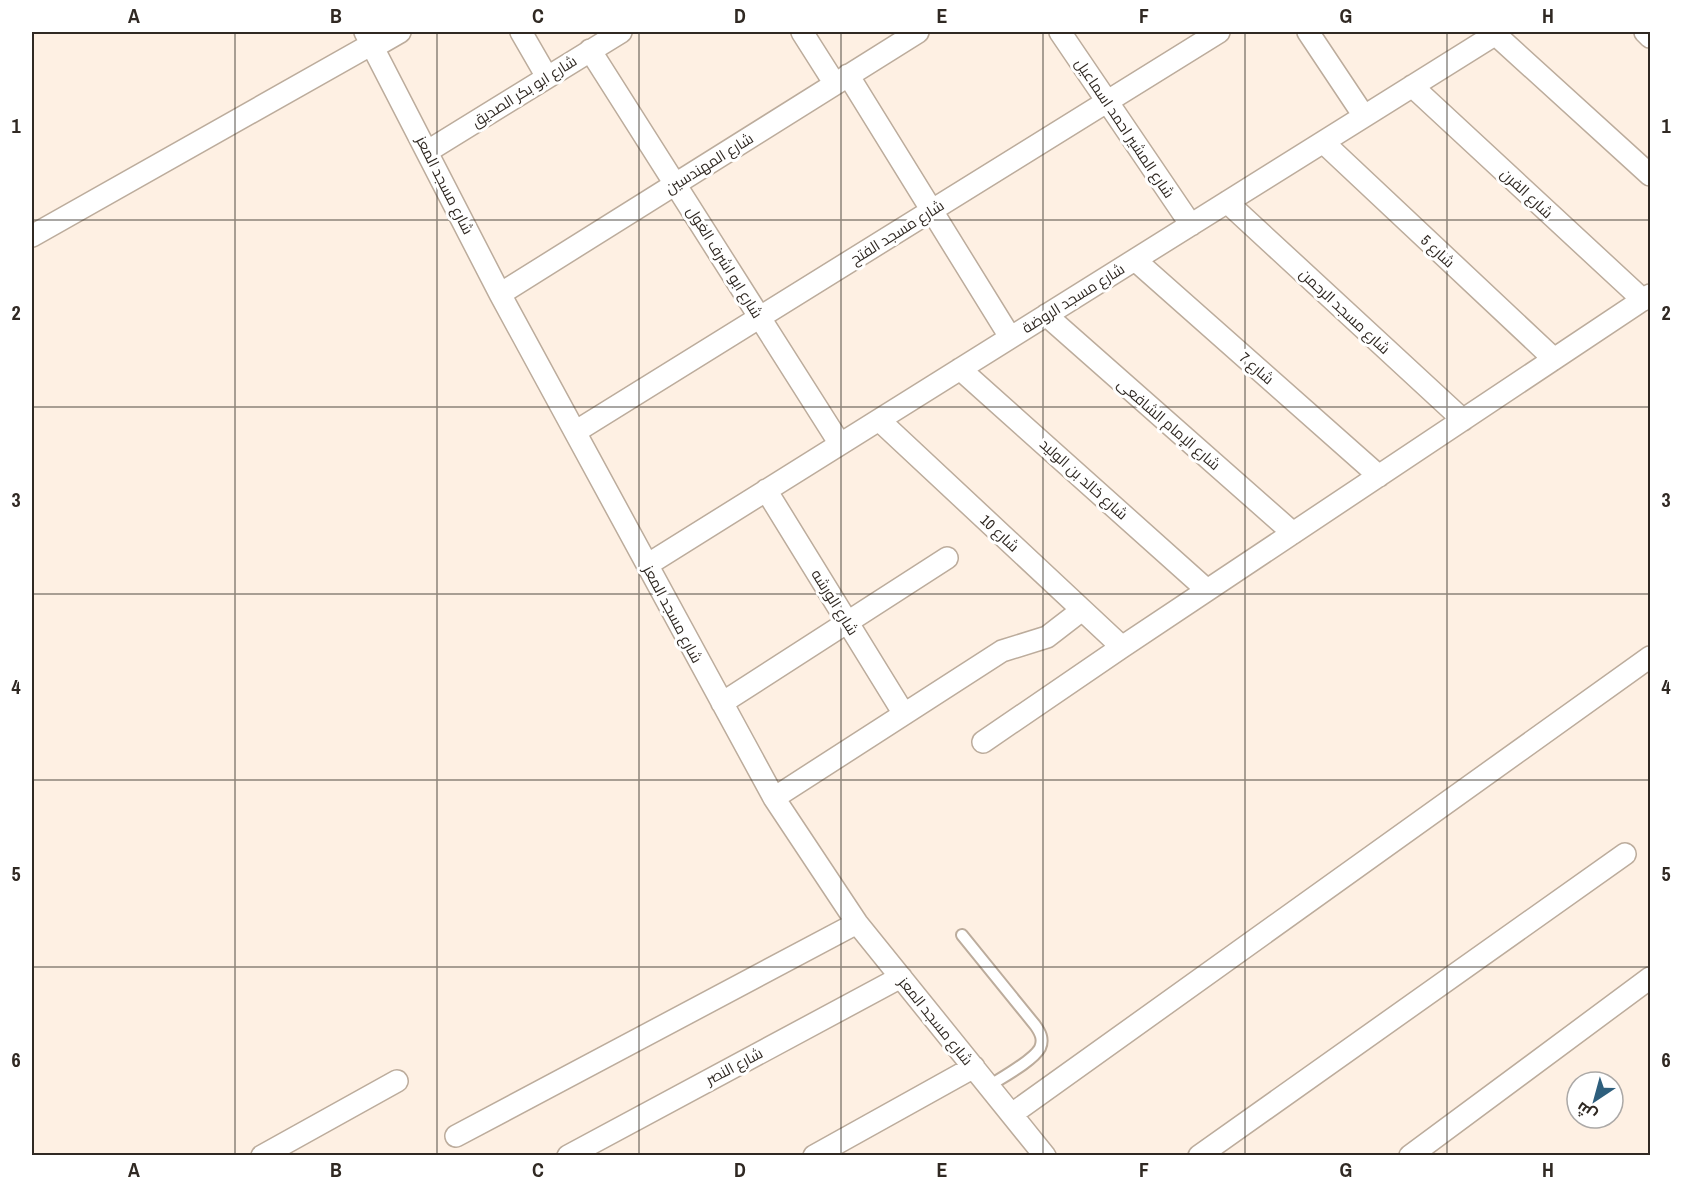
<svg xmlns="http://www.w3.org/2000/svg" width="1682" height="1187" viewBox="0 0 1682 1187" font-family="'Archivo Narrow',Cairo,sans-serif">
<style>
.lines{fill:none;stroke-linecap:round;stroke-linejoin:round}
.lane-casing{stroke:#bcac9c;stroke-width:14}
.street-casing{stroke:#bcac9c;stroke-width:24}
.lane{stroke:#fff;stroke-width:10}
.street{stroke:#fff;stroke-width:21}
.grid{fill:none;stroke:#302923;stroke-width:1.5;stroke-opacity:0.55}
.labels{text-anchor:middle;dominant-baseline:central;stroke-width:6;stroke-linejoin:round;paint-order:stroke}
.street-label{font-size:15px;fill:#302923;stroke:#fff}
.neatline{fill:none;stroke:#302923;stroke-width:2}
.grid-label{font-size:20px;text-anchor:middle;font-weight:bold;fill:#302923}
</style>
<rect width="100%" height="100%" fill="#fef0e3"/>
<g class="lines">
<g class="lane-casing">
<path id="lane" d="M962,935L1035,1025C1040,1032 1044,1039 1040,1048C1033,1061 1001,1078 989,1086"/>
</g>
<g class="street-casing">
<path id="street" d="M365,32L500,294L774,798L857,923L1045,1156
M521,32L547,77
M802,32L835,84
M1060,32L1191,225
M1308,32L1364,116
M1645,32L1650,37
M1495,34L1650,175
M374,47L400,32
M590,50L840,444
M848,75L1010,337
M1412,86L1643,300
M1323,142L1554,359
M428,151L621,32
M1227,202L1463,420
M32,236L372,44
M1135,260L1379,476
M500,294L918,32
M1046,315L1293,533
M960,369L1207,590
M879,420L1122,647
M575,432L1219,32
M766,490L904,714
M647,565L1499,32
M722,703L947,558
M983,742L1122,647L1650,295
M774,798L1002,651L1047,637L1082,610
M1012,1114L1650,657
M456,1136L857,923
M262,1156L397,1081
M568,1156L901,977
M814,1156L974,1067
M1199,1156L1625,854
M1410,1156L1650,978"/>
</g>
<use href="#lane" class="lane"/>
<use href="#street" class="street"/>
</g>
<path class="grid" d="M235,32V1156M437,32V1156M639,32V1156M841,32V1156M1043,32V1156M1245,32V1156M1447,32V1156M32,220H1650M32,407H1650M32,594H1650M32,780H1650M32,967H1650"/>
<g class="labels">
<g class="street-label">
<text transform="translate(524 91) rotate(-32)">شارع ابو بكر الصديق</text>
<text transform="translate(1125 128) rotate(56)">شارع المشير احمد اسماعيل</text>
<text transform="translate(709 163) rotate(-32)">شارع المهندسين</text>
<text transform="translate(445 185) rotate(63)">شارع مسجد المعز</text>
<text transform="translate(1527 193) rotate(43)">شارع الفرن</text>
<text transform="translate(897 232) rotate(-32)">شارع مسجد الفتح</text>
<text transform="translate(1438 251) rotate(43)">شارع 5</text>
<text transform="translate(725 262) rotate(58)">شارع ابو اشرف الغول</text>
<text transform="translate(1073 298) rotate(-32)">شارع مسجد الروضة</text>
<text transform="translate(1345 311) rotate(43)">شارع مسجد الرحمن</text>
<text transform="translate(1257 368) rotate(41)">شارع 7</text>
<text transform="translate(1169 424) rotate(41)">شارع الإمام الشافعى</text>
<text transform="translate(1084 479) rotate(42)">شارع خالد بن الوليد</text>
<text transform="translate(1000 533) rotate(43)">شارع 10</text>
<text transform="translate(835 602) rotate(58)">شارع الورشه</text>
<text transform="translate(673 614) rotate(62)">شارع مسجد المعز</text>
<text transform="translate(936 1021) rotate(51)">شارع مسجد المعز</text>
<text transform="translate(734 1066) rotate(-28)">شارع النصر</text>
</g>
</g>
<rect width="1682" height="1187" fill="none" stroke="#ffffff" stroke-width="66"/>
<g transform="translate(1595 1100) rotate(216)"><circle r="28" fill="#ffffff" stroke="#aca9a7" stroke-width="1.5"/>
<path d="M0-4.5L10 22L0 15L-10 22Z" fill="#2e5f7d"/>
<text y="-9" font-size="16" font-weight="bold" text-anchor="middle" fill="#302923">ش</text>
</g>
<rect x="33" y="33" width="1616" height="1121" class="neatline"/>
<g class="grid-label">
<text x="134" y="23">A</text>
<text x="336" y="23">B</text>
<text x="538" y="23">C</text>
<text x="740" y="23">D</text>
<text x="942" y="23">E</text>
<text x="1144" y="23">F</text>
<text x="1346" y="23">G</text>
<text x="1548" y="23">H</text>
<text x="16" y="133">1</text>
<text x="1666" y="133">1</text>
<text x="16" y="320">2</text>
<text x="1666" y="320">2</text>
<text x="16" y="507">3</text>
<text x="1666" y="507">3</text>
<text x="16" y="694">4</text>
<text x="1666" y="694">4</text>
<text x="16" y="881">5</text>
<text x="1666" y="881">5</text>
<text x="16" y="1067">6</text>
<text x="1666" y="1067">6</text>
<text x="134" y="1177">A</text>
<text x="336" y="1177">B</text>
<text x="538" y="1177">C</text>
<text x="740" y="1177">D</text>
<text x="942" y="1177">E</text>
<text x="1144" y="1177">F</text>
<text x="1346" y="1177">G</text>
<text x="1548" y="1177">H</text>
</g>
</svg>
